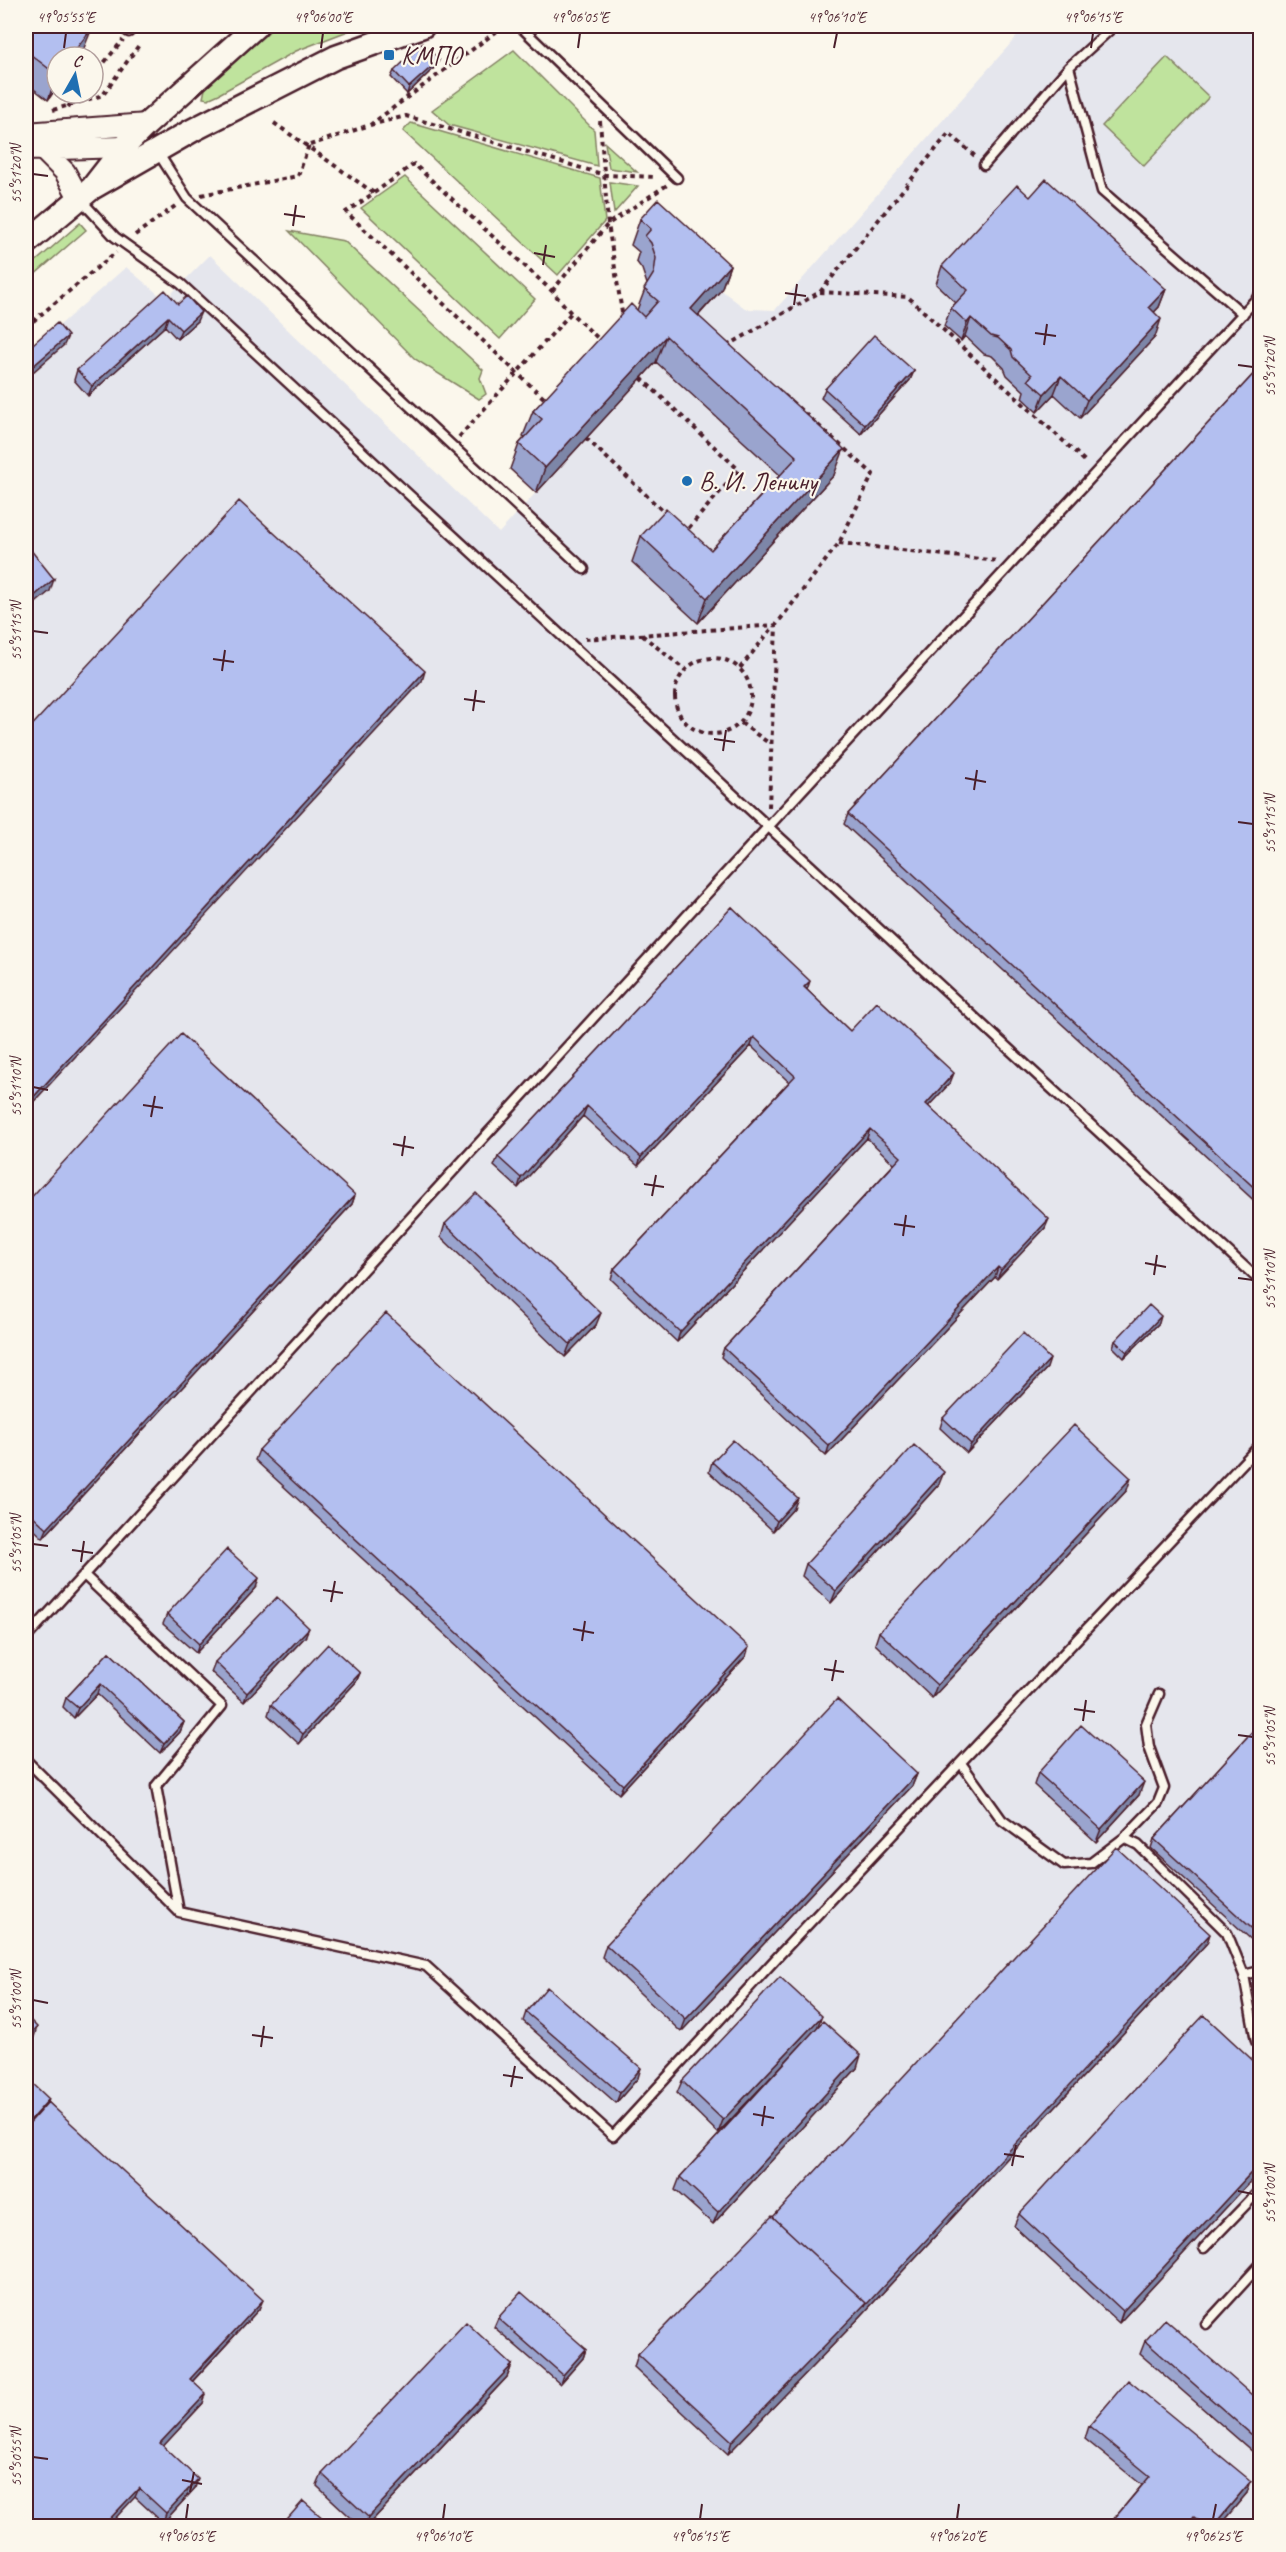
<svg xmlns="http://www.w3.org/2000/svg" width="1286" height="2552" viewBox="0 0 1286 2552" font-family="Caveat,sans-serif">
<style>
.built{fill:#e5e6ed}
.green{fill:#bfe39d;stroke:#848164;stroke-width:1.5}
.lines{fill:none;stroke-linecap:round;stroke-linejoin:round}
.service-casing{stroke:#4a1f2b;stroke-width:13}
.tertiary-casing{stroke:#4a1f2b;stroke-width:24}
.secondary-casing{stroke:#4a1f2b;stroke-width:27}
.path{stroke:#4a1f2b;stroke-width:4;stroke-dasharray:4.5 4.5;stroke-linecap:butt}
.service{stroke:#fbf7ec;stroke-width:8}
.tertiary{stroke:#fbf7ec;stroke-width:20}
.secondary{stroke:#fbf7ec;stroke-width:22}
.wall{fill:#9aa4ce;stroke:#4a1f2b;stroke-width:1.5}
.shaded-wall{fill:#7d86a8;stroke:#4a1f2b;stroke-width:1.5}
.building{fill:#b3bff0;stroke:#4a1f2b;stroke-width:1.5}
.ticks{fill:none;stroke:#4a1f2b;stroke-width:2}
.poi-dot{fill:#1f6fb2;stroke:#fbf7ec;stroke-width:2}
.labels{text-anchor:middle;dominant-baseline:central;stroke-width:4.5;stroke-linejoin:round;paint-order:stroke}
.poi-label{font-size:26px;fill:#4a1f2b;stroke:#fbf7ec;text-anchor:start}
.neatline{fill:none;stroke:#4a1f2b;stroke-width:2}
.ticks-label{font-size:15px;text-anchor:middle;fill:#4a1f2b}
</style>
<rect width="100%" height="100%" fill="#fbf7ec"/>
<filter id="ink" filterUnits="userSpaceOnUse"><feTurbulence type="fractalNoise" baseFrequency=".0167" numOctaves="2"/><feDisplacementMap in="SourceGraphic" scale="12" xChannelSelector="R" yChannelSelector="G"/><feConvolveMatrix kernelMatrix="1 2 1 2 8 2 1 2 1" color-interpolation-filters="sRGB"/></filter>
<g filter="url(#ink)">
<path class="built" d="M1026,26H1260V2526H26V355L126,267L165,300L210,255L499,533L721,290L746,309L775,310Z"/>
<path class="green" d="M275,26H361L296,51L219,94L208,99L203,98L205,89Z
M514,50L594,130L597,166L449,125L432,110Z
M1167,57L1209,97L1144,166L1102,126Z
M411,123L600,178L605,221L558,275L403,131Z
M605,143L637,172L609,168Z
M405,177L535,299L500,339L361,208Z
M610,182L638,186L614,213Z
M80,223L86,230L26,282V270Z
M289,231L344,241L483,370L480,378L486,394L479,399L415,359Z"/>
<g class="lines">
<g class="service-casing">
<path id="service" d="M120,26L129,32
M520,26L677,178
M1069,67L1102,191L1243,314
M157,151L187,198L584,569
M984,165L1069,67L1114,26
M80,199L115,237L181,284L1260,1281
M84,1575L222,1706L156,1786L179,1912
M26,1638L768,827L1260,295
M26,1760L179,1912L426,1966L613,2136L782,1952L1260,1445
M961,1763L1002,1820L1064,1865L1091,1863L1124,1838L1138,1845L1227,1933L1244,1975L1256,2041L1260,2044
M1124,1838L1158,1803L1164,1788L1149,1747L1146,1724L1159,1694
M1244,1975L1260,1971
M1204,2248L1260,2190
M1206,2324L1260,2265"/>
</g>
<g class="tertiary-casing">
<path id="tertiary" d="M26,133L147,124
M37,144L65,172L79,198
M26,150L124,147"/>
</g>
<g class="secondary-casing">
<path id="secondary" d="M92,188L193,130L336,57L423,26
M26,243L92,188L124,147L147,124L256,26"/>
</g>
<path class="path" d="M197,29L200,26
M93,76L123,40
M68,107L79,93
M53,110L103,95L139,45
M600,121L608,224L623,319
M274,123L374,193L346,212L546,400
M370,125L406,116L605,175L656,177
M310,145L370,125L504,26
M374,193L414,164L552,291L571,313L602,342
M201,195L298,176L309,145
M135,235L178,204
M552,291L608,224L667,185
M820,292L908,297L1087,463
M26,327L116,252
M727,346L820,292L949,133L975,156
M641,378L739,470L686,531
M459,437L571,313
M586,438L666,514
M839,543L998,561
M642,635L685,670
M585,639L776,625L839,543L873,474L775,387
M675 696a38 38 0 1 1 76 0a38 38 0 1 1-76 0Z
M740,668L775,625
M741,723L770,744
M769,807L776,625"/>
<use href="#service" class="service"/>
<use href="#tertiary" class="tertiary"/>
<use href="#secondary" class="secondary"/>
</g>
<path class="wall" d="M26,26L82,53L57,57V87L48,100L26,83Z
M439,60L436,66L407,94L391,77L394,71Z
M640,219L730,265L721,290L698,316L834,475L698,623L632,562L641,536L711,550L780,475L656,362L536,493L510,469L519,444L525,437L523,436L533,411L637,310L647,284L642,269L636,261L639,252L631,245Z
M942,266L1166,289L1159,307L1154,312L1155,337L1080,418L1054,394L1037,412L1022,398L1024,391L1007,375L1004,368L992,356L984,354L965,336L961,341L944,326L951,308L956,303L936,284Z
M178,304L197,321L177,339L165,326L88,396L74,380L77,370Z
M1260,367V1206L844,824L848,814Z
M914,371L910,380L861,434L821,398L825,389Z
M732,907L807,990L850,1031L950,1083L928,1106L1045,1228L997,1279L995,1277L826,1456L721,1357L724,1348L894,1164L867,1138L677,1342L611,1279L614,1269L789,1082L751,1046L638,1166L583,1116L518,1188L494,1166L498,1157Z
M355,1195L352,1204L43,1538L26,1522V1203Z
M445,1224L596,1325L565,1357L441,1237Z
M1159,1323L1124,1358L1113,1347L1115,1341Z
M1047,1368L967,1453L940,1428L943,1418Z
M259,1450L746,1656L619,1794L255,1460Z
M712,1462L794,1508L773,1531L709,1472Z
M939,1484L831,1603L802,1576L806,1564Z
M1127,1490L932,1698L875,1644L879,1632Z
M256,1588L196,1653L163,1624L167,1614Z
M305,1637L244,1702L211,1672L215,1662Z
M109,1652L184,1722L180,1732L160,1753L97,1694L74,1718L63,1707L66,1698Z
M360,1673L356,1682L299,1744L268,1715L271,1705Z
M1260,1723V1939L1256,1944L1151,1848L1154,1839Z
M1038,1773L1139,1795L1096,1842L1034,1785Z
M917,1774L912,1786L681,2032L602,1957L606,1945Z
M1207,1943L861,2316L728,2454L634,2367L638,2354L773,2217Z
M526,2012L638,2078L616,2103L523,2021Z
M818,2027L857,2068L713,2224L675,2190L680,2177L787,2060L718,2133L677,2093L682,2081Z
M1260,2067V2171L1119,2323L1014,2226L1019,2214Z
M48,2102L259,2309L193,2381L203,2403L163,2446L195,2488L163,2523L135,2497Z
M498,2318L586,2349L583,2358L560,2384L494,2327Z
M1145,2341L1260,2402V2458L1140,2354Z
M512,2365L507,2377L367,2526H360L317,2486L322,2474Z
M1089,2426L1247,2493L1219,2526H1108L1142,2485L1085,2439Z"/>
<path class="shaded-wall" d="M92,28L82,53L80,57H70Z
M439,60L436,66L407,94L409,87Z
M57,75V87L48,100Z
M730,265L721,290L681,334L691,309Z
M1166,289L1159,307L1142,325L1149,307Z
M201,312L197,321L177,339L181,330Z
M168,317L165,326L88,396L92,386Z
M971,318L965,336L961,341L967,323Z
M1161,319L1155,337L1080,418L1087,400Z
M68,336L64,345L26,378V372Z
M666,336L656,362L536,493L545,468Z
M914,371L910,380L861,434L865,425Z
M1061,376L1054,394L1037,412L1044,394Z
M844,449L834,475L698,623L707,598Z
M54,579L50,591L26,611V603Z
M425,671L422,681L26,1110V1105Z
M810,981L807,990L804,987Z
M754,1037L751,1046L638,1166L641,1157Z
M954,1073L950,1083L922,1113L926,1104Z
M587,1106L583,1116L518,1188L521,1178Z
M870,1129L867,1138L677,1342L680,1332Z
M355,1195L352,1204L43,1538L47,1529Z
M1049,1219L1045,1228L997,1279L1001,1270Z
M998,1267L995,1277L826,1456L829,1446Z
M601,1313L596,1325L565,1357L570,1344Z
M1161,1316L1159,1323L1124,1358L1127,1352Z
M1050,1359L1047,1368L967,1453L971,1444Z
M944,1472L939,1484L831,1603L836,1591Z
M1131,1478L1127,1490L932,1698L937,1685Z
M798,1498L794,1508L773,1531L777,1521Z
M259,1578L256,1588L196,1653L199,1644Z
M309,1628L305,1637L244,1702L247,1693Z
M749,1647L746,1656L619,1794L623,1785Z
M360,1673L356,1682L299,1744L303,1734Z
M100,1684L97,1694L74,1718L78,1708Z
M184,1722L180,1732L160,1753L164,1744Z
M917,1774L912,1786L681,2032L686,2019Z
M1144,1782L1139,1795L1096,1842L1101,1829Z
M1260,1933V1939L1256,1944L1259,1935Z
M1210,1934L1207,1943L861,2316L728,2454L732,2441Z
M822,2016L817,2028L718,2133L723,2120Z
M37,2027L34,2037L26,2045V2039Z
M861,2055L857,2068L713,2224L718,2212Z
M641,2068L638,2078L616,2103L620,2093Z
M49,2099L45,2112L26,2132V2125Z
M1260,2163V2171L1119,2323L1123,2311Z
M263,2300L259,2309L186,2388L190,2379Z
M586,2349L583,2358L560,2384L563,2375Z
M512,2365L507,2377L367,2526H365L368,2517Z
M206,2394L203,2403L157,2453L160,2443Z
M198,2479L195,2488L163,2523L166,2513Z
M1251,2481L1247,2493L1219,2526H1213Z
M139,2488L135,2497L108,2526H103Z
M1194,2517L1191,2526H1187Z"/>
<path class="building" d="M26,26H88L92,28L70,57H57V75L26,51Z
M423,43L439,60L409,87L394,71Z
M1046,179L1166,289L1149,307L1161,319L1087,400L1061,376L1044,394L1028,380L1032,375L1013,357L1011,350L998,338L991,336L971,318L967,323L951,308L968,290L942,266L1017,185L1030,197Z
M658,199L730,265L691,309L844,449L707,598L641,536L666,509L711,550L797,457L666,336L545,468L519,444L542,419L533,411L631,304L644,317L658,301L644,289L654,273L656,258L651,243L645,236L651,229L640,219Z
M165,290L178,304L187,296L201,312L181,330L168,317L92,386L77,370Z
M57,323L68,336L26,372V350Z
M874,335L914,371L865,425L825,389Z
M1260,367V1193L848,814Z
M239,501L425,671L26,1105V732Z
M26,544L54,579L26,603Z
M732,907L810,981L804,987L850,1031L877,1002L954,1073L926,1104L1049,1219L1001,1270L998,1267L829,1446L724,1348L901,1157L870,1129L680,1332L614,1269L795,1076L754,1037L641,1157L587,1106L521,1178L498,1157Z
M181,1034L355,1195L47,1529L26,1509V1203Z
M476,1193L601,1313L570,1344L445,1224Z
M1149,1305L1161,1316L1127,1352L1115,1341Z
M386,1313L749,1647L623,1785L259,1450Z
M1023,1333L1050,1359L971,1444L943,1418Z
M1074,1425L1131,1478L937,1685L879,1632Z
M733,1440L798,1498L777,1521L712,1462Z
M914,1445L944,1472L836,1591L806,1564Z
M227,1549L259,1578L199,1644L167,1614Z
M277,1597L309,1628L247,1693L215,1662Z
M328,1644L360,1673L303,1734L271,1705Z
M109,1652L184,1722L164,1744L100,1684L78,1708L66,1698Z
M837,1699L917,1774L686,2019L606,1945Z
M1260,1723V1933L1259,1935L1154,1839Z
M1081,1725L1144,1782L1101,1829L1038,1773Z
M1116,1847L1210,1934L865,2306L866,2303L773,2217Z
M780,1977L822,2016L723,2120L682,2081Z
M547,1987L641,2068L620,2093L526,2012Z
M1204,2015L1260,2067V2163L1123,2311L1019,2214Z
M26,2016L37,2027L26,2039Z
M823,2021L861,2055L718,2212L680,2177Z
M30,2081L49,2099L26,2125V2086Z
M48,2102L263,2300L190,2379L206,2394L160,2443L198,2479L166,2513L139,2488L103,2526H26V2127Z
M772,2216L866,2303L732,2441L638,2354Z
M521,2292L586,2349L563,2375L498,2318Z
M1165,2319L1260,2402V2442L1145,2341Z
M466,2322L512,2365L368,2517L322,2474Z
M1128,2380L1251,2481L1213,2526H1206L1194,2517L1187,2526H1108L1150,2476L1089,2426Z
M303,2501L332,2526H281Z"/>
</g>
<path class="ticks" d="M64,48L66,33M321,48L323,33M578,48L580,33M834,48L837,33M1091,48L1093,33M33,174L48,176M284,214L305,217M293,226L296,205M534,253L555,257M543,265L546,245M785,293L806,296M794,305L797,284M1035,333L1056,336M1044,345L1047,324M1238,365L1253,367M33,631L48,633M213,659L234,662M222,671L225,650M464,699L485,702M473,711L476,690M714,739L735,742M723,751L726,730M965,778L986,782M974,790L977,770M1238,822L1253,824M33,1087L48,1090M143,1105L163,1108M151,1117L155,1096M393,1144L414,1148M402,1156L405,1136M644,1184L664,1187M652,1196L656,1175M894,1224L915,1227M903,1236L906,1215M1145,1263L1166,1267M1154,1275L1157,1255M1238,1278L1253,1280M33,1544L48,1546M72,1550L93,1553M81,1562L84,1541M323,1590L343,1593M331,1602L335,1581M573,1629L594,1633M582,1641L585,1621M824,1669L844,1672M832,1681L836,1660M1074,1709L1095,1712M1083,1721L1086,1700M1238,1735L1253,1737M33,2000L48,2003M252,2035L273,2038M261,2047L264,2026M503,2075L523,2078M511,2087L515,2066M753,2114L774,2118M762,2126L765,2106M1004,2154L1024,2157M1012,2166L1016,2145M1238,2191L1253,2194M33,2457L48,2459M182,2480L202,2484M190,2492L194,2472M186,2519L188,2504M443,2519L445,2504M700,2519L702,2504M957,2519L959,2504M1213,2519L1216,2504"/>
<g class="poi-dot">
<rect x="383" y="49" width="12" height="12" rx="3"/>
<circle cx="687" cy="481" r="6"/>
</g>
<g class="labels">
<g class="poi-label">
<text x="401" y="55">КМПО</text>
<text x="699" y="481">В. И. Ленину</text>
</g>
</g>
<rect width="1286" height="2552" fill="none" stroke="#fbf7ec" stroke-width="66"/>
<g transform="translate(75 75) rotate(9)"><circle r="28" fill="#fbf7ec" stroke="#b4a19f" stroke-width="1.5"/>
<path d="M0-4.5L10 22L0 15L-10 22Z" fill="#1f6fb2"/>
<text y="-9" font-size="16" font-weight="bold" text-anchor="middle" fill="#4a1f2b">С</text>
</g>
<rect x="33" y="33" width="1220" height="2486" class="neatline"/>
<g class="ticks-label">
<text x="66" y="22">49°05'55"E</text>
<text x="323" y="22">49°06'00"E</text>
<text x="580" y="22">49°06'05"E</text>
<text x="837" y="22">49°06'10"E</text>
<text x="1093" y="22">49°06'15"E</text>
<text transform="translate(16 174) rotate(-90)" y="5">55°51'20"N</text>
<text transform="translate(1270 367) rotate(-90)" y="5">55°51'20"N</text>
<text transform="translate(16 631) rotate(-90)" y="5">55°51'15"N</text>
<text transform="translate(1270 824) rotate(-90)" y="5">55°51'15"N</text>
<text transform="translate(16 1087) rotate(-90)" y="5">55°51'10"N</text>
<text transform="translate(1270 1280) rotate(-90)" y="5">55°51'10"N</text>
<text transform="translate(16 1544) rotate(-90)" y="5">55°51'05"N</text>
<text transform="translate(1270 1737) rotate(-90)" y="5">55°51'05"N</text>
<text transform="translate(16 2000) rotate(-90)" y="5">55°51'00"N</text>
<text transform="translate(1270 2194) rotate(-90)" y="5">55°51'00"N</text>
<text transform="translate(16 2457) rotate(-90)" y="5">55°50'55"N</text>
<text x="186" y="2541">49°06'05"E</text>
<text x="443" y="2541">49°06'10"E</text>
<text x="700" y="2541">49°06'15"E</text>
<text x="957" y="2541">49°06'20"E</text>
<text x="1213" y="2541">49°06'25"E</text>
</g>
</svg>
